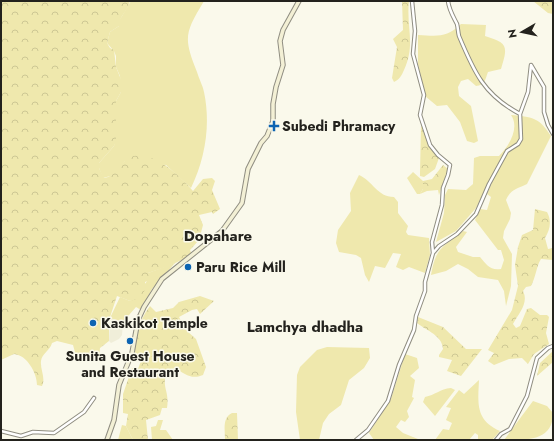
<svg xmlns="http://www.w3.org/2000/svg" width="554" height="441" viewBox="0 0 554 441" font-family="Jost,sans-serif">
<style>
.built{fill:#f0eed9}
.grass{fill:#efe8ad}
.forest{fill:url(#forest-crowns)}
.lines{fill:none;stroke-linecap:round;stroke-linejoin:round}
.street-casing{stroke:#8f8d81;stroke-width:4.5}
.secondary-casing{stroke:#8f8d81;stroke-width:5.5}
.street{stroke:#fff;stroke-width:2.5}
.secondary{stroke:#f3f0d5;stroke-width:3.5}
.poi-dot{fill:#0d64b2;stroke:#faf9eb;stroke-width:1.5}
.labels{text-anchor:middle;dominant-baseline:central;stroke-width:3;stroke-linejoin:round;paint-order:stroke}
.poi-label{font-size:14px;font-weight:bold;fill:#23221d;stroke:#faf9eb;text-anchor:start}
.neighbourhood-label{font-size:15px;font-weight:bold;fill:#23221d;stroke:#faf9eb}
</style>
<defs>
<pattern id="forest-crowns" width="20" height="18" patternUnits="userSpaceOnUse"><rect width="20" height="18" fill="#efe8ad"/><path d="M2 6a3 3 0 1 1 6 0M12 15a3 3 0 1 1 6 0" fill="none" stroke="#cdc794"/></pattern>
</defs>
<rect width="100%" height="100%" fill="#faf9eb"/>
<path class="built" d="M110,318L123,322L122,335L119,339L111,343L109,341Z"/>
<path class="grass" d="M131,1H204C185,33 183,37 197,72C199,79 203,86 204,92C211,125 205,159 191,188L166,165L125,161L114,175L103,178L99,168V163L114,146L116,136V101L121,92L120,76L116,67V56L114,51L107,43L110,32L119,26V21Z
M461,24L486,25L485,36C508,43 508,46 501,69L488,72C485,80 485,85 476,86L468,79L461,81L458,87L459,96L471,106L478,141L474,143L467,141L460,122L447,105L437,106L425,96L418,64V35C438,36 446,38 461,24Z
M511,115C532,117 539,117 551,136L527,184C517,189 511,189 506,200L511,213L510,219L504,231L503,238L512,254L511,286L506,306L504,291L498,280L478,277L468,269L458,264L446,271L431,275C436,247 442,248 463,231L467,232L456,247L458,252L473,257H480C486,264 490,271 501,269L504,260L501,250H498L475,220L480,209L487,210L491,197L487,194L491,185L494,172L476,208L456,231L436,242L444,213L445,195L448,189L466,190L473,184L474,158L480,156H499C509,146 520,128 511,115Z
M413,172L423,181V189L420,194H417L407,178Z
M359,175C373,181 377,197 394,197L398,202V213L408,226L406,232L408,235L429,238L430,255L425,273L409,267L403,270L396,267L401,254L393,253L385,268L375,266L369,282L365,275L361,258L356,255L339,252L336,243L338,230L351,211L350,193Z
M175,263L152,289L141,310L136,307L123,322L110,318L120,297L130,301L144,290V285L148,280V273Z
M327,347L369,348L370,358L364,368L349,380L341,405L329,414L323,423L319,440H300L296,412L297,375L300,367L317,350Z
M405,354L417,358L419,368L410,376L415,380L412,397L414,398L407,411L409,417L405,422L401,420L396,427L403,433L418,439L374,440L369,433L391,399Z
M479,380C478,403 475,420 500,431L492,440H478V435L475,433L469,440H435L443,429L449,430L452,423L446,420L451,408L446,407L459,390L464,394Z
M451,388L455,390L435,416L423,402L425,397C435,395 440,389 451,388Z
M533,401L547,406L553,413C553,441 528,440 504,440Z
M158,420H163L160,430H166L173,440H152L151,427L156,426Z
M122,425L126,426L133,440H118Z"/>
<path class="forest" d="M1,1H130C128,11 119,16 119,26L110,32L107,43L110,48L114,50L116,67L122,82L121,92L116,101V141L114,146L99,163V168L104,178C116,176 118,166 127,159C147,144 182,177 193,191L203,179L212,178L215,181L212,190L220,209L213,214L212,212L199,215L203,225L199,240L190,250L192,255L169,266L148,273L151,280L145,282V290L140,298L130,301L117,296L109,320V341L100,348L99,356L96,360L82,361L76,356L73,345L57,341L52,343C50,351 42,353 41,361C40,370 46,378 42,386L37,385C37,373 27,355 14,354L1,360Z
M402,1H409C406,27 416,44 404,70C402,75 399,80 394,82L392,78L397,47L393,39L403,30Z
M523,1H553V14L548,13L533,1Z
M421,125L429,146L439,158L435,169L424,177L420,176V172Z
M443,165L448,169L439,195L438,190L427,191L420,194L423,189V181L432,179Z
M535,209L547,212C552,221 550,230 545,238L548,249L553,248V260L541,259C536,267 536,277 531,286L526,287L523,291C529,303 519,313 513,324L516,328L520,326L527,309L531,308L540,315H547L549,317L546,333L549,344L534,354L528,364L522,358L509,359L494,365L488,361L494,353L488,350L512,310L518,286L515,265L518,247L522,235L533,230Z
M200,296L214,301L200,314L197,309L192,310L179,317L186,330L196,339L206,367L203,375C191,380 185,374 175,368L168,370C160,387 170,390 167,408H162L160,415L146,420L148,440H133L126,426L128,414L123,413V394L132,368L138,369L141,361L132,357C136,338 138,321 150,306L156,312L173,308L179,302Z
M418,317L443,327L466,349H482L461,376L447,371L452,360L439,357V355L443,349C442,335 427,331 417,323Z
M553,351V362L537,376L540,363Z
M232,413H237L238,440H225C225,430 222,418 232,413Z"/>
<g class="lines">
<g class="street-casing">
<path id="street" d="M412,1L415,31L413,54L424,95L420,115L430,145L438,155L450,165L448,175L443,188L442,205L432,242L433,253
M448,1C449,10 453,16 457,24C458,28 458,32 459,36C474,72 484,95 520,114
M1,431L21,436L33,432L54,433L84,412L94,398
M356,440L368,430L388,401L399,365L414,330L416,316L425,291V282L433,253L439,246L457,234L476,214L489,184L507,151L518,144L521,139L520,114L528,92L531,65L544,87V112L548,125L553,134
M496,440L501,434L510,429L527,396L537,358L548,348L553,346"/>
</g>
<g class="secondary-casing">
<path id="secondary" d="M107,440L114,420L119,385L132,353L138,320L144,307L162,279L222,231L242,203L248,169L261,143L267,136L273,121V104L276,87L283,65L280,41L283,30L299,1"/>
</g>
<use href="#street" class="street"/>
<use href="#secondary" class="secondary"/>
</g>
<g class="poi-dot">
<path d="M272 120h4v4h4v4h-4v4h-4v-4h-4v-4h4z"/>
<circle cx="188" cy="267" r="4"/>
<circle cx="93" cy="323" r="4"/>
<circle cx="130" cy="341" r="4"/>
</g>
<g class="labels">
<g class="poi-label">
<text x="282" y="126">Subedi Phramacy</text>
<text x="196" y="267">Paru Rice Mill</text>
<text x="101" y="323">Kaskikot Temple</text>
<text x="130" y="356" text-anchor="middle">Sunita Guest House<tspan x="130" dy="16">and Restaurant</tspan></text>
</g>
<g class="neighbourhood-label">
<text x="218" y="236">Dopahare</text>
<text x="305" y="327">Lamchya dhadha</text>
</g>
</g>
<rect width="554" height="441" fill="none" stroke="#23221d" stroke-width="4"/>
<g transform="translate(522 32) rotate(261)" stroke="#faf9eb" stroke-width="3" paint-order="stroke">
<path d="M0-3L7 15L0 10L-7 15Z" fill="#23221d"/>
<text y="-6" font-size="11" font-weight="bold" text-anchor="middle" fill="#23221d">N</text>
</g>
</svg>
